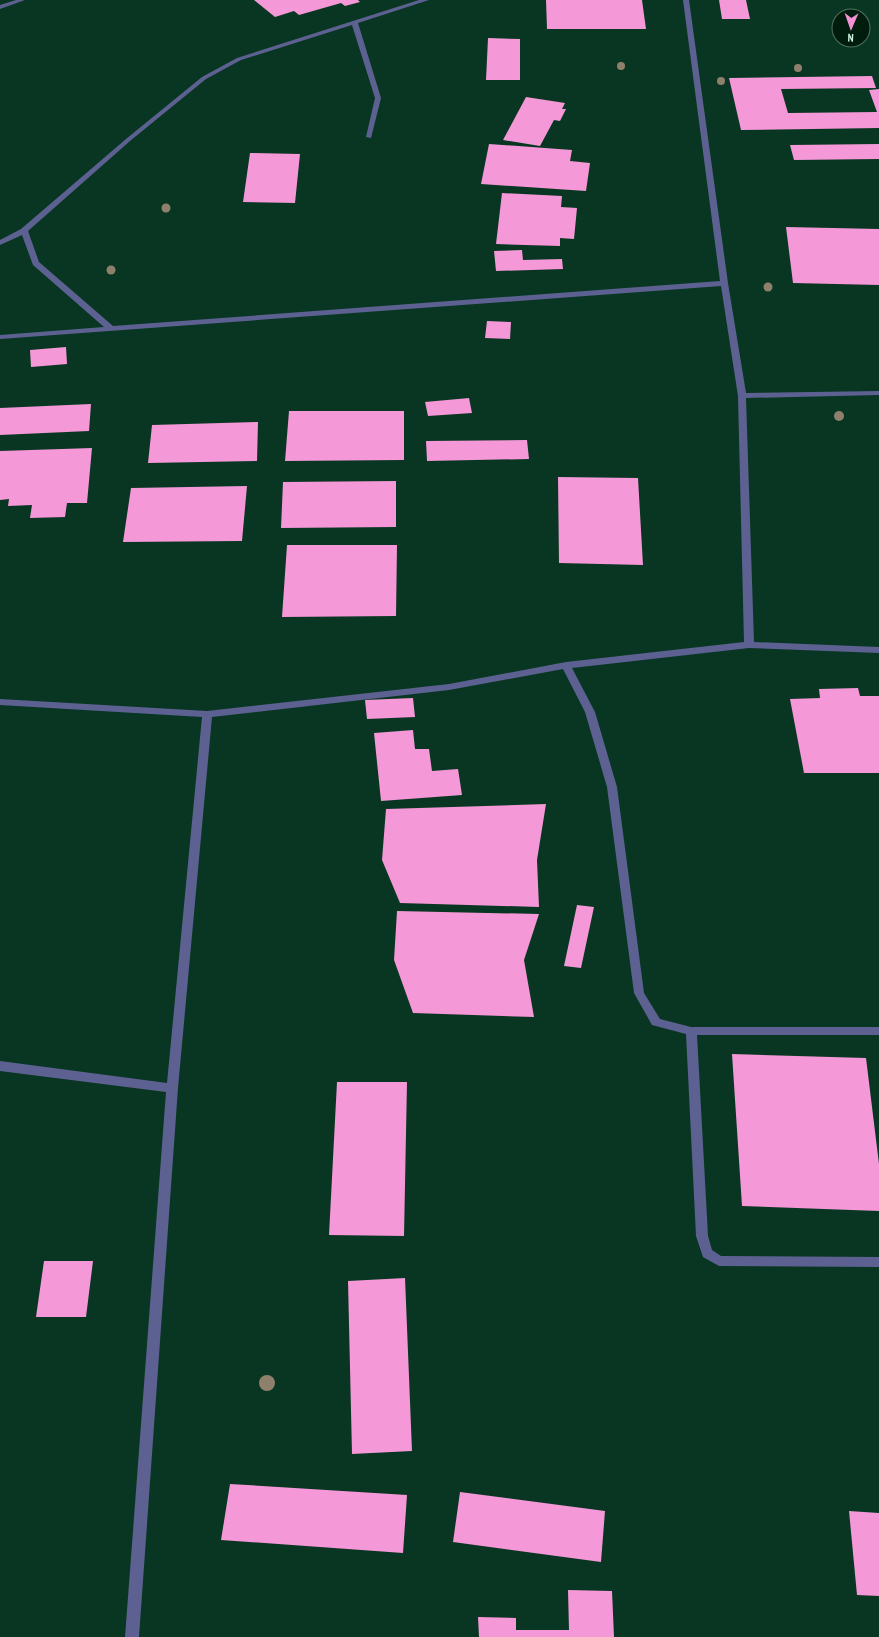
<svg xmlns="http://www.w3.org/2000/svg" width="879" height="1637" viewBox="0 0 879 1637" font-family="'PT Sans Narrow',sans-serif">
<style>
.building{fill:#f498d7}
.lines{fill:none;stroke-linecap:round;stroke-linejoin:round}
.minor{fill:#5d6191;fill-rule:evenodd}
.tree{fill:#8f806b}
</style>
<rect width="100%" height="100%" fill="#093622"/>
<path class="building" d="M254,0H358L360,2L345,6L341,3L299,15L294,11L275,17Z
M546,0H642L646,29H547Z
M719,0H746L750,19H722Z
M488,38L520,39V80H486Z
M872,76L876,88L781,89L788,113L877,112L869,90L879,89V128L741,130L729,78Z
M526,97L565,103L562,109H566L560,121L554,120L540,146L503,140Z
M489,144L572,150L570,161L590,163L586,191L481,184Z
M879,144V159L794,160L790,145Z
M250,153L300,154L295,203L243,202Z
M502,193L562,196L561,207L577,208L574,239L560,238V246L496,244Z
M786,227L879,229V285L793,283Z
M522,250L523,260L562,259L563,269L496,271L494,251Z
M487,321L511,322L510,339L485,338Z
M66,347L67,364L31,367L30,350Z
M469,398L472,413L428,416L425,402Z
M91,404L89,431L0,435V408Z
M289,411H404V460L285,461Z
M258,422L257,461L148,463L152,425Z
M527,440L529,459L427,461L426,441Z
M92,448L87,503H67L65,517L30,518L32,505L8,506L9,499L0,500V451Z
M558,477L638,478L643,565L559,563Z
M396,481V527L281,528L283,482Z
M247,486L242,541L123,542L131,488Z
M287,545H397L396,616L282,617Z
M858,688L860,696H879V773H804L790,699L820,698L819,689Z
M413,698L415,717L367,719L365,700Z
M413,730L415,749H429L432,771L458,769L462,795L381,801L374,733Z
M546,804L537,860L539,907L400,903L382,860L386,809Z
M577,905L594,907L581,968L564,966Z
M397,911L539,914L524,960L534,1017L413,1013L394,960Z
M732,1054L866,1058L879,1164V1211L742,1206Z
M337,1082H407L404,1236L329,1235Z
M44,1261H93L86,1317H36Z
M405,1278L412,1451L352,1454L348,1281Z
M230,1484L407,1495L403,1553L221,1540Z
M460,1492L605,1511L601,1562L453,1542Z
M849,1511L879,1513V1596L857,1595Z
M568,1590L612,1591L614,1637H479L478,1617L516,1618V1630H569Z"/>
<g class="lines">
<path class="minor" d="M16,0H25L0,9V5Z
M419,0H429L358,23L381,98L371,138L366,137L375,98L352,25L241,60L206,79L130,141L28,231L39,262L113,326L720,281L683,0H689L728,283L746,393L879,391V395L746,398L754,642L879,647V653L749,648L572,668L595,712L617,787L644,993L660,1019L691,1027H879V1035H697L708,1236L712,1250L721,1256L879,1257V1267L719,1266L703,1257L696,1236L686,1034L652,1025L634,993L607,787L585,712L563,669L449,690L212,717L178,1088L139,1637H125L166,1092L0,1071V1061L167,1083L202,717L0,705V699L207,711L449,684L566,662L744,642L738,396L721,286L0,339V335L104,327L33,265L22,235L0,245V240L21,229L126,139L202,77L237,58Z"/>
</g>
<g class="tree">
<circle cx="621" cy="66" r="4"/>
<circle cx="798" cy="68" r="4"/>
<circle cx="721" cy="81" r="4"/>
<circle cx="166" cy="208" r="4.5"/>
<circle cx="111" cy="270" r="4.5"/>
<circle cx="768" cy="287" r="4.5"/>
<circle cx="839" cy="416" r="5"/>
<circle cx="267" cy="1383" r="8"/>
</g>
<g transform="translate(851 28) rotate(182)"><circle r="19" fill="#001c0d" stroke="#527260"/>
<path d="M0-3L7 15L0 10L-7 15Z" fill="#f391d5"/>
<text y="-6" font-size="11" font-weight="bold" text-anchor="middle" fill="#ccf3dc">N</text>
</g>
</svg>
